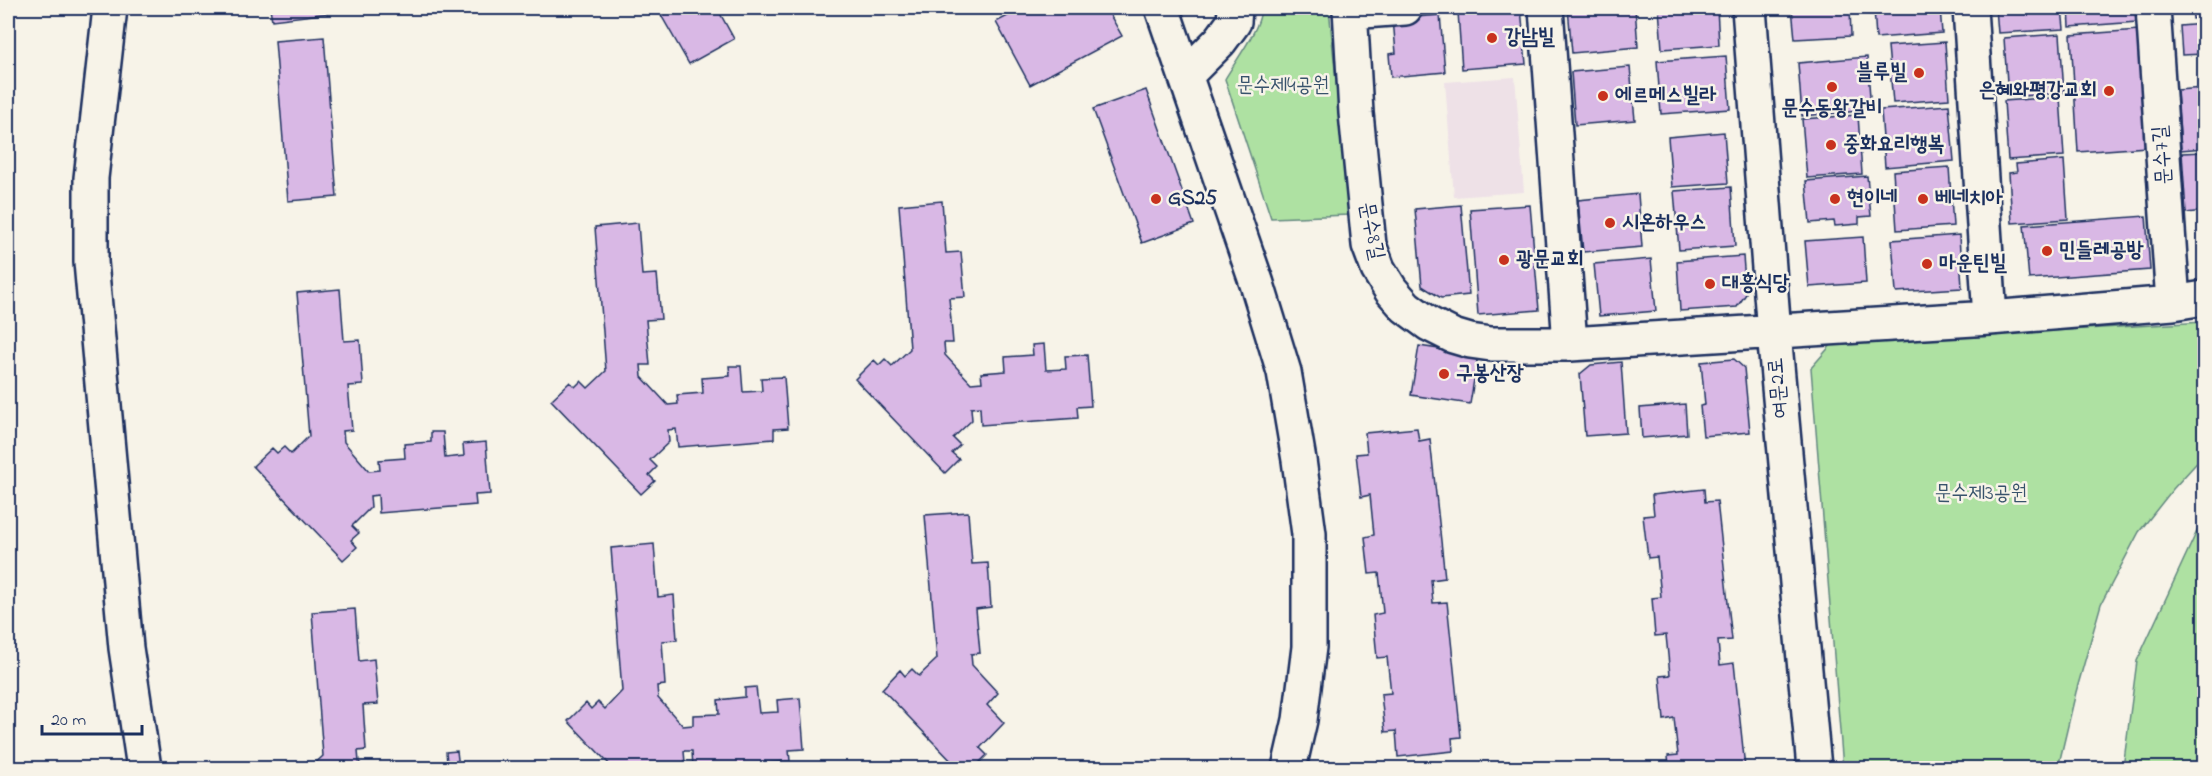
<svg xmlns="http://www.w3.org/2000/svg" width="2212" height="776" viewBox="0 0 2212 776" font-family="'Indie Flower','Poor Story',sans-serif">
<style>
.built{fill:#eee1e7}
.green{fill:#aee1a2;stroke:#648880;stroke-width:1.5}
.building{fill:#d9b8e5;stroke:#1b2f5e;stroke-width:1.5}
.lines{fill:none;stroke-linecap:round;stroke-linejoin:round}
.minor-casing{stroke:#1b2f5e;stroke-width:38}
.minor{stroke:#f7f3e8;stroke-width:33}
.poi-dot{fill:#c8321e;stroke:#f7f3e8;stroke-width:2}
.labels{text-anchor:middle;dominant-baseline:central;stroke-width:5;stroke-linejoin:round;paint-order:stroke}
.poi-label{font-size:21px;font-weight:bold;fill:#1b2f5e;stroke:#f7f3e8;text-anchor:start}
.park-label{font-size:21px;fill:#38536c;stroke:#f7f3e8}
.street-label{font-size:21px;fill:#1b2f5e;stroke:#f7f3e8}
</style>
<rect width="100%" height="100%" fill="#f7f3e8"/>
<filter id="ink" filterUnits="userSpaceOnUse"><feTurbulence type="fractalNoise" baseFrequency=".0167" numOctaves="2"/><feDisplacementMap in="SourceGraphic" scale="12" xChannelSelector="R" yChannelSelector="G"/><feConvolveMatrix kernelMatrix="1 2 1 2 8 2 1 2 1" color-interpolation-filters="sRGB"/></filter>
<g filter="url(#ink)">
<path class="built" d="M1515,77L1524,192L1454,197L1445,82Z"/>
<path class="green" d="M1260,8H1329L1349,215L1271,218L1225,79C1234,63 1264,24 1260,8Z
M2204,322V455L2173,489L2139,532L2101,604L2076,692L2058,768H1843L1811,368L1832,344Z
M2204,516V768H2123L2137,661Z"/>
<path class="building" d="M270,8H329L330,13L272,20Z
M657,8H717L734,39L689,64Z
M1023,8H1106L1122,36L1030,85L996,22Z
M1521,8L1526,64L1462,69L1458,12Z
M1568,8H1635L1638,47L1572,53Z
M1659,8H1717L1719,45L1662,49Z
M1792,8H1850L1851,36L1795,39Z
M1874,8H1940L1942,33L1876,38Z
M1996,8H2062L2064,29L1998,33Z
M2069,8H2136L2137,22L2070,27Z
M2192,8H2204V18L2193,19Z
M1440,15L1445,72L1391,77L1389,54L1396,53L1393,19Z
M2204,24V54L2182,55L2180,26Z
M2139,30L2147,147L2078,152L2071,35Z
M2060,34L2064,93L2008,97L2004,38Z
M324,37L337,197L288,201L275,41Z
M1945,42L1949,99L1893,103L1888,46Z
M1726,56L1730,109L1661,114L1657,61Z
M1867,57L1871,110L1802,116L1798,63Z
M1630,67L1635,120L1575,125L1571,72Z
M2204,88V148L2181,150L2177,90Z
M1146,90L1194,224L1142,243L1093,109Z
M2060,97L2064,156L2008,160L2004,101Z
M1949,105L1954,161L1885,167L1881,110Z
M1858,115L1862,174L1807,178L1802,119Z
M1724,132L1728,183L1672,187L1668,137Z
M2204,152V211L2186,213L2182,153Z
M2064,160L2068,219L2012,223L2009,173L2017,172L2016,164Z
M1949,167L1953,226L1897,230L1893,171Z
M1867,176L1871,216L1859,217V224L1835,226L1834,221L1810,223L1806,181Z
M1731,187L1735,246L1679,250L1674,191Z
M1638,194L1642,247L1583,252L1578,200Z
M942,201L946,253L961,252L965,297L949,298L953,343H944L945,355L971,383L982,382L981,373L1006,371L1005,357L1033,355L1032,345L1044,344L1046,370L1066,369L1065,356L1087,355L1091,406L1077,407L1078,418L981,425L980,407L971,408L972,420L953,438L960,445L952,453L959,459L945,473L855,379L874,360L879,365L885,359L892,366L910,349L899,205Z
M1461,205L1469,295L1441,298L1422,286L1415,209Z
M1530,205L1539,310L1478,315L1470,209Z
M2146,216L2150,270L2029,279L2024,225Z
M638,223L642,275L657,274L661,319L646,320L650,365H641L642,377L668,405L678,404L677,395L703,393L702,378L730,376L729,366H741L743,392L762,391L761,378L784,377L788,428L774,429V439L678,447L676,429L668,430L669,442L650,460L657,467L649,475L655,481L641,494L551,400L570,382L575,387L581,381L588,388L606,371L595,227Z
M1959,235L1962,288L1896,292L1892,240Z
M1863,237L1866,283L1809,287L1805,241Z
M1743,256L1746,294L1737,307L1680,311L1677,261Z
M1651,259L1656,311L1599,316L1594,264Z
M340,289L344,341L360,340L363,385L348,386L352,430L343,431L344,442L369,471L380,470L379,460L405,458L404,444L431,442V432H443L445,458L464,456L463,444L486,442L490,494L475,495L476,505L379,513L378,495L370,496L371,507L352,526L359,533L351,540L357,547L343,560L253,466L272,448L277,453L284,447L291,454L309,436L297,293Z
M1419,346L1478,355L1470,404L1411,395Z
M1734,359L1744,368L1750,432L1703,436L1700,406L1705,405L1701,362Z
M1621,362L1626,433L1585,436L1580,374L1591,365Z
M1685,404L1687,434L1642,438L1640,408Z
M1417,428L1419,441L1430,439L1445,578L1431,580L1433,603L1447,602L1461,737L1452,738L1453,751L1398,757L1396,731L1385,732L1381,694L1391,693L1387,657L1377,658L1373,615L1383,613L1379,573L1369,574L1365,537L1374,535L1370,495L1361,497L1356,454L1367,453L1365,433Z
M1704,489L1705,502L1717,501L1732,640L1718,641L1720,665L1734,663L1745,768H1669L1668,756L1678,755L1674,718L1664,720L1660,676L1670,675L1666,635L1655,636L1652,598L1661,597L1657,557L1648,558L1643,516L1654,515L1652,495Z
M968,512L972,564L988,563L991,607L976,609L980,653L971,654L972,665L998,693L987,705L1004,723L980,748L987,755L979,763L984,768H958L882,689L900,670L905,676L912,669L919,676L937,659L925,515Z
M654,544L658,597L674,595L677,640L662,641L665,685L657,686L658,698L683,726L693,725V715L719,714L718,700L745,697V688L756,687L759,713L778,712L777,700L800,698L804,749L789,750L790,761L693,768L692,751H684L685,763L679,768H613L568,721L586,703L591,709L598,702L605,709L622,691L611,548Z
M355,609L359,661L374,659L378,704L363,705L366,750L358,751L359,762L364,768H310L323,756L312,612Z
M457,751L459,768H419V764L447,762L446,752Z
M501,762V768H478V764Z"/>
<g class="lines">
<g class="minor-casing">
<path id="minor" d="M110,8L91,178V262L126,648L144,768
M1162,8L1257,284L1284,372L1299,460L1309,534V647L1300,720L1289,768
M1350,8L1356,113L1369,245L1378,269L1391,290L1406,307L1429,324L1453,336L1470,341L1491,344H1570L1990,318L2173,303L2204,298
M1546,8L1570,344
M1749,8L1774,333L1814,768
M1970,8L1990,318
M2153,8L2173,303
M1350,12L1405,8
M1186,75L1220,41L1234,22L1235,8"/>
</g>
<use href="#minor" class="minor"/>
</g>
</g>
<g class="poi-dot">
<circle cx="1492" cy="38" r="6"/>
<circle cx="1919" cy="73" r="6"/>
<circle cx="1832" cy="87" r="6"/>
<circle cx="2109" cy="91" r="6"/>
<circle cx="1603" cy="96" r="6"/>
<circle cx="1831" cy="145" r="6"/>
<circle cx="1156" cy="199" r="6"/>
<circle cx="1835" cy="199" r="6"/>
<circle cx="1923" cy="199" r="6"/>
<circle cx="1610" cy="223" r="6"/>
<circle cx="2047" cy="251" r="6"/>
<circle cx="1504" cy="260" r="6"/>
<circle cx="1927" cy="264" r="6"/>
<circle cx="1710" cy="284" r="6"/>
<circle cx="1444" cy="374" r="6"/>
</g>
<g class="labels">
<g class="poi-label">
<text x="1504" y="38">강남빌</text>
<text x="1907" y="73" text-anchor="end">블루빌</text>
<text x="2097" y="91" text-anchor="end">은혜와평강교회</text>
<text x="1615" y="96">에르메스빌라</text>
<text x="1832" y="109" text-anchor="middle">문수동왕갈비</text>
<text x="1843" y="145">중화요리행복</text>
<text x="1168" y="199">GS25</text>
<text x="1847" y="199">현이네</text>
<text x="1935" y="199">베네치아</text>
<text x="1622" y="223">시온하우스</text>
<text x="2059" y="251">민들레공방</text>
<text x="1516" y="260">광문교회</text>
<text x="1939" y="264">마운틴빌</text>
<text x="1722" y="284">대흥식당</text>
<text x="1456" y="374">구봉산장</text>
</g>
<g class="park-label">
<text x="1283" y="86">문수제4공원</text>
<text x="1981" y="494">문수제3공원</text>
</g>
<g class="street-label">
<text transform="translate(2163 155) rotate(-94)">문수7길</text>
<text transform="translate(1371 231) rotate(79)">문수8길</text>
<text transform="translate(1779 388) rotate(-95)">여문2로</text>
</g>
</g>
<rect width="2212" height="776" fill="none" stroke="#f7f3e8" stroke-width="30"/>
<rect x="15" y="15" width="2182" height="746" fill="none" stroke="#1b2f5e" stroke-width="2" filter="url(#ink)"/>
<path d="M42 725v9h100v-9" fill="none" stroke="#1b2f5e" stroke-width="3"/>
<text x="51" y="725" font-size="18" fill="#1b2f5e" stroke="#f7f3e8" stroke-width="4.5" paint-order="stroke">20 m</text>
</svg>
